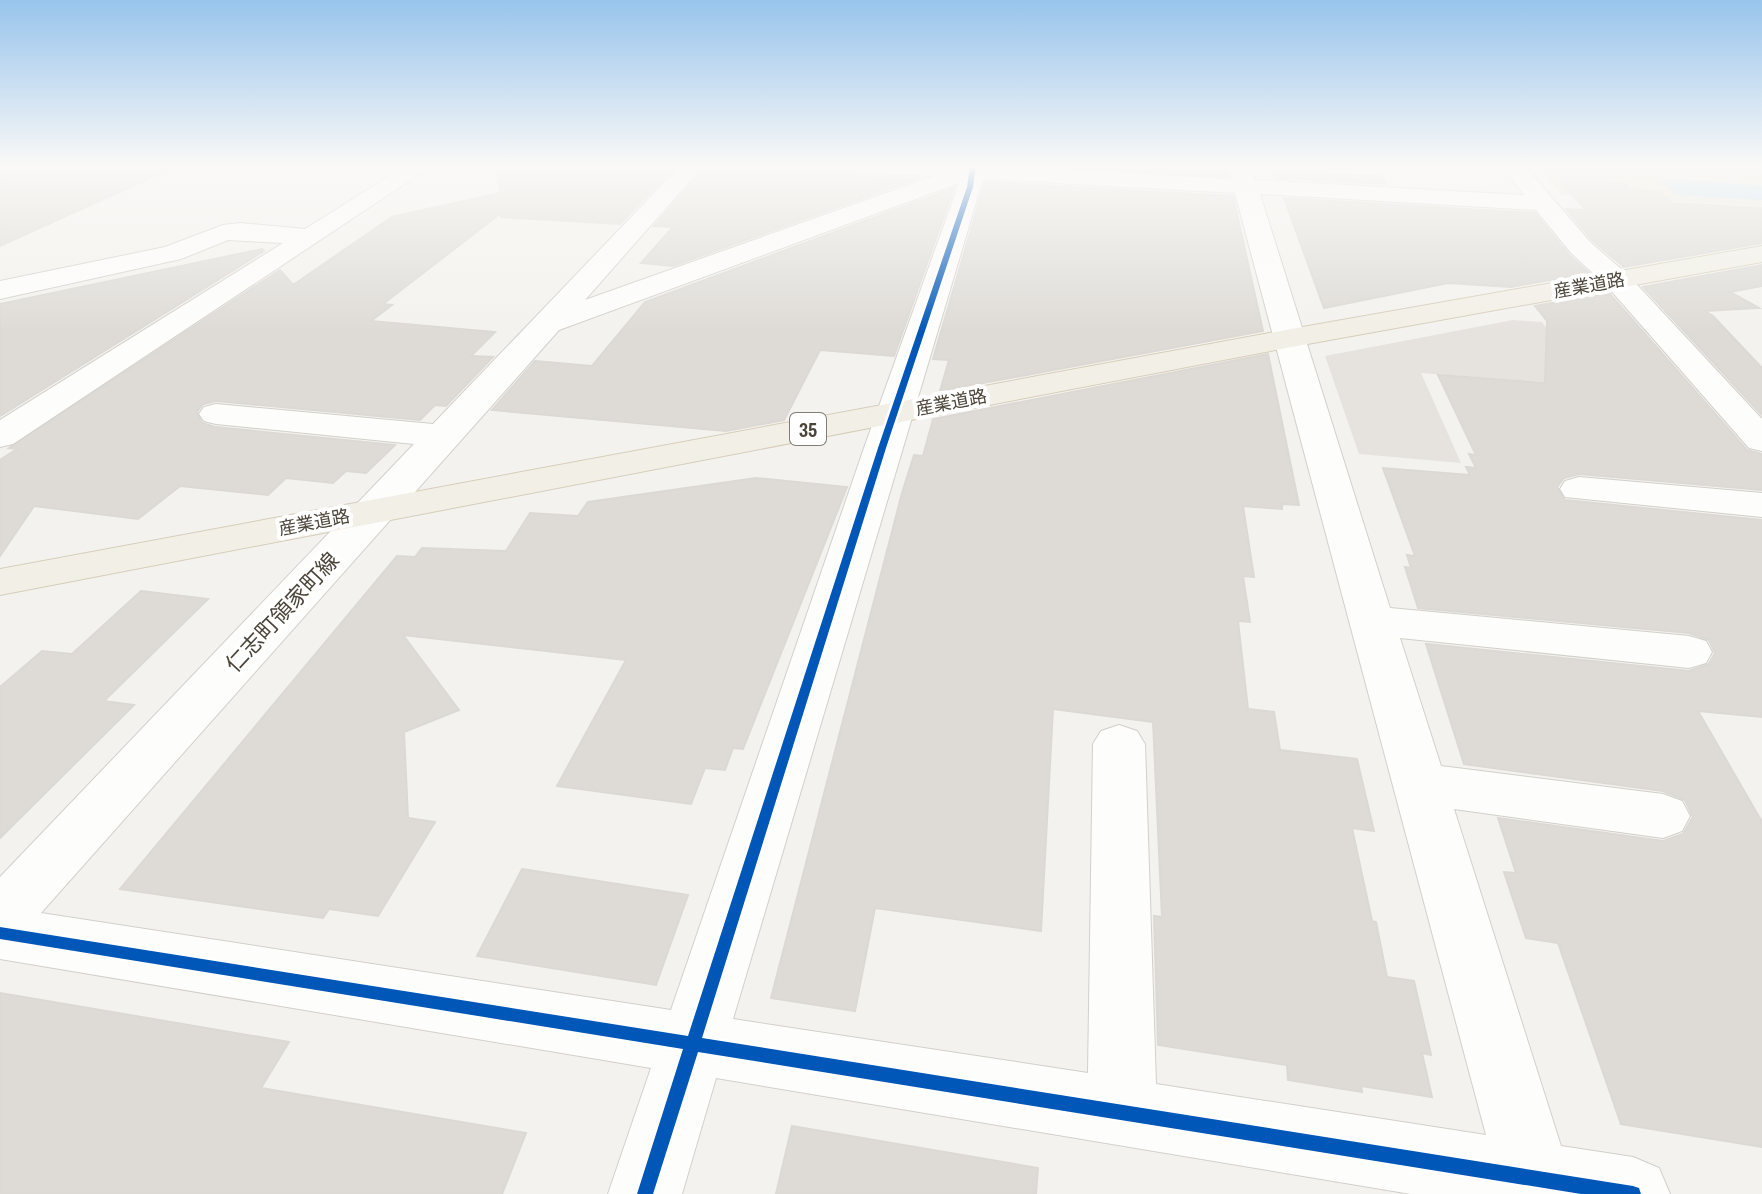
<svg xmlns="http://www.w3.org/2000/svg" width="1762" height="1194" viewBox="0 0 1762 1194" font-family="'Archivo Narrow','Noto Sans JP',sans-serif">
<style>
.education{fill:#eae5da}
.parking{fill:#e6e3df}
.water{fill:#c0ddf1}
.building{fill:#dedbd6;stroke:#dcd9d4;stroke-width:2}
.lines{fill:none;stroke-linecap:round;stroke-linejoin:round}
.minor-casing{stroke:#d2d0cb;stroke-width:2}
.major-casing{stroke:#d6cebb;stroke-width:2}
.minor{fill:#fdfdfc;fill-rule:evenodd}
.major{fill:#f2efe6;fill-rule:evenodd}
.cycleway-casing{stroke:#fff;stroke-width:5}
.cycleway{fill:#0057b8;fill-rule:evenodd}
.labels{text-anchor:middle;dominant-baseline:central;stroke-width:8;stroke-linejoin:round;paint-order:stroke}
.far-street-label{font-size:18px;fill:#4b4439;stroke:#fff}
.shield{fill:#fff;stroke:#817c74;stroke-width:2}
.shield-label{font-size:20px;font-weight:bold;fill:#4b4439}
.street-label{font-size:22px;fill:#4b4439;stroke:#fff}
</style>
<rect width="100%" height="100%" fill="#f4f2ee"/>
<path class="education" d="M1534,165H1762V206L1562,195Z"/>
<path class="parking" d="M1513,320L1542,322L1585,385L1421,373L1461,463L1359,454L1325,356Z"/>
<path class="water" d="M1658,179L1762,185V200L1676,195Z"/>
<path class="building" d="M0,165H179L0,246Z
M498,165H677L620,224L501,217V213L383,304L392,305L371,321L495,332L471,356L493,357L446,406L435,405L420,420L216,401L203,404L197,412L202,423L215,427L395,445L366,473L346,471L333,483L286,478L268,495L180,486L138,519L34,506L0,556V460L17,449L9,448L280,270L293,285L392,217L500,193Z
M707,165H843L846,172L856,175L919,178L673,266L641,263L673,227L654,226Z
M1033,165H1214L1215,168H1226L1227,176Z
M1273,171L1382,176L1386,184L1276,178Z
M1559,180L1624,183L1630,189L1660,191L1672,203L1762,208V243L1624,267L1592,240L1566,209L1586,210Z
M985,182L1233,196L1263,331L940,391L949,360L933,359Z
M954,188L894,356L820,350L784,420L726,431L492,410L535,361L592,366L645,302Z
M1284,198L1535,213L1570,256L1589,273L1511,287L1448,283L1324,308Z
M262,249L264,251L0,416V304Z
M1762,265V286L1730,292L1759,308L1705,311L1713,316L1762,368V415L1643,287Z
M1609,293L1747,450L1762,454V490L1579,474L1564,478L1557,487L1565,500L1762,520V717L1698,711L1762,822V1147L1621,1124L1558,943L1526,938L1504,872L1516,873L1498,818L1663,841L1683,834L1693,817L1685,800L1663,791L1464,764L1426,644L1689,671L1709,664L1715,653L1709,640L1689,633L1418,608L1405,567L1411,568L1407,555L1415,556L1383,468L1470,475L1466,467L1476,468L1469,454L1476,455L1438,375L1545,383L1547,321L1535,306Z
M1268,354L1299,505L1282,504V509L1243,506L1254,577L1243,576L1250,622L1238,621L1248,709L1274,712L1280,750L1357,759L1374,831L1352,828L1372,921L1376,922L1387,977L1414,981L1431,1055L1422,1053L1432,1097L1361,1086L1362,1092L1288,1080L1287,1065L1158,1045L1154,916L1162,917L1153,722L1053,709L1041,931L875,908L855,1011L771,998L902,493L914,455L923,456L933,419Z
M756,478L847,487L743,749L733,748L725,770L705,768L691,804L557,786L626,660L403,635L459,710L404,732L408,818L435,822L378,916L329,909L323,918L120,889L397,556L415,557L422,548L506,551L530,513L578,516L588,502Z
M141,591L208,599L104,701L134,705L0,838V687L42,651L72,654Z
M522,869L688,895L656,985L477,956Z
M0,993L289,1042L261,1088L526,1133L502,1194H0Z
M792,1126L1038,1168L1036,1194H776Z"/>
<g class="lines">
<g class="minor-casing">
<path id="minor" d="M407,165H433L13,444L0,447V420L283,243L228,240L181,259L0,299V281L165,247L223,225L240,223L305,229Z
M681,165H704L585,300L934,176L857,172L849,170L846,165H984L1231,179L1228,165H1250L1255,180L1524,195L1501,165H1524L1590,242L1627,274L1762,419V451L1749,448L1607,286L1572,254L1536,210L1260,194L1390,608L1689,636L1706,641L1712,652L1706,663L1689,668L1400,638L1441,766L1663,794L1682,801L1690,816L1682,831L1663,838L1454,809L1561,1146L1633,1157L1659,1168L1670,1194H1411L716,1078L682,1194H608L651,1068L0,959V877L414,444L216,424L204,421L199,414L204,407L216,404L433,424ZM983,179L1235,193L1486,1135L1156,1084L1145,744L1137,731L1119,725L1101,731L1093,744L1088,1073L733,1019ZM959,183L864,448L671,1010L41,913L559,330Z
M1579,477L1762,493V517L1565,497L1560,489L1565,481Z"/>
</g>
<g class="major-casing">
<path id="major" d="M1762,246V262L1291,347L0,595V569L1291,329Z"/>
</g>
<use href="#minor" class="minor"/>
<use href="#major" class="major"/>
<g class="cycleway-casing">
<path id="cycleway" d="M970,165H976L973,187L886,448L702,1038L1633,1186L1639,1188L1641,1194H1581L698,1052L653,1194H637L683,1049L0,939V927L688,1036L878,448L967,187Z"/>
</g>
<use href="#cycleway" class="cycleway"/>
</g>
<linearGradient id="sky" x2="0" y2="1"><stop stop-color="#98c4ec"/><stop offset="0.5" stop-color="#faf9f7"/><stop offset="1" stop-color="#faf9f7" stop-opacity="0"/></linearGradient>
<rect width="1762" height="332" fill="url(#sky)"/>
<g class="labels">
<g class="far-street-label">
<text transform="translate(1589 285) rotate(-10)">産業道路</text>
<text transform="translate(951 402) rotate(-11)">産業道路</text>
<text transform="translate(314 522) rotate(-11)">産業道路</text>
</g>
<rect class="shield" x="790" y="413" width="36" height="32" rx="6"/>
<g class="shield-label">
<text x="808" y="429">35</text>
</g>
<g class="street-label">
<text transform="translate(282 612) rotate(-47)">仁志町領家町線</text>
</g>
</g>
</svg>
